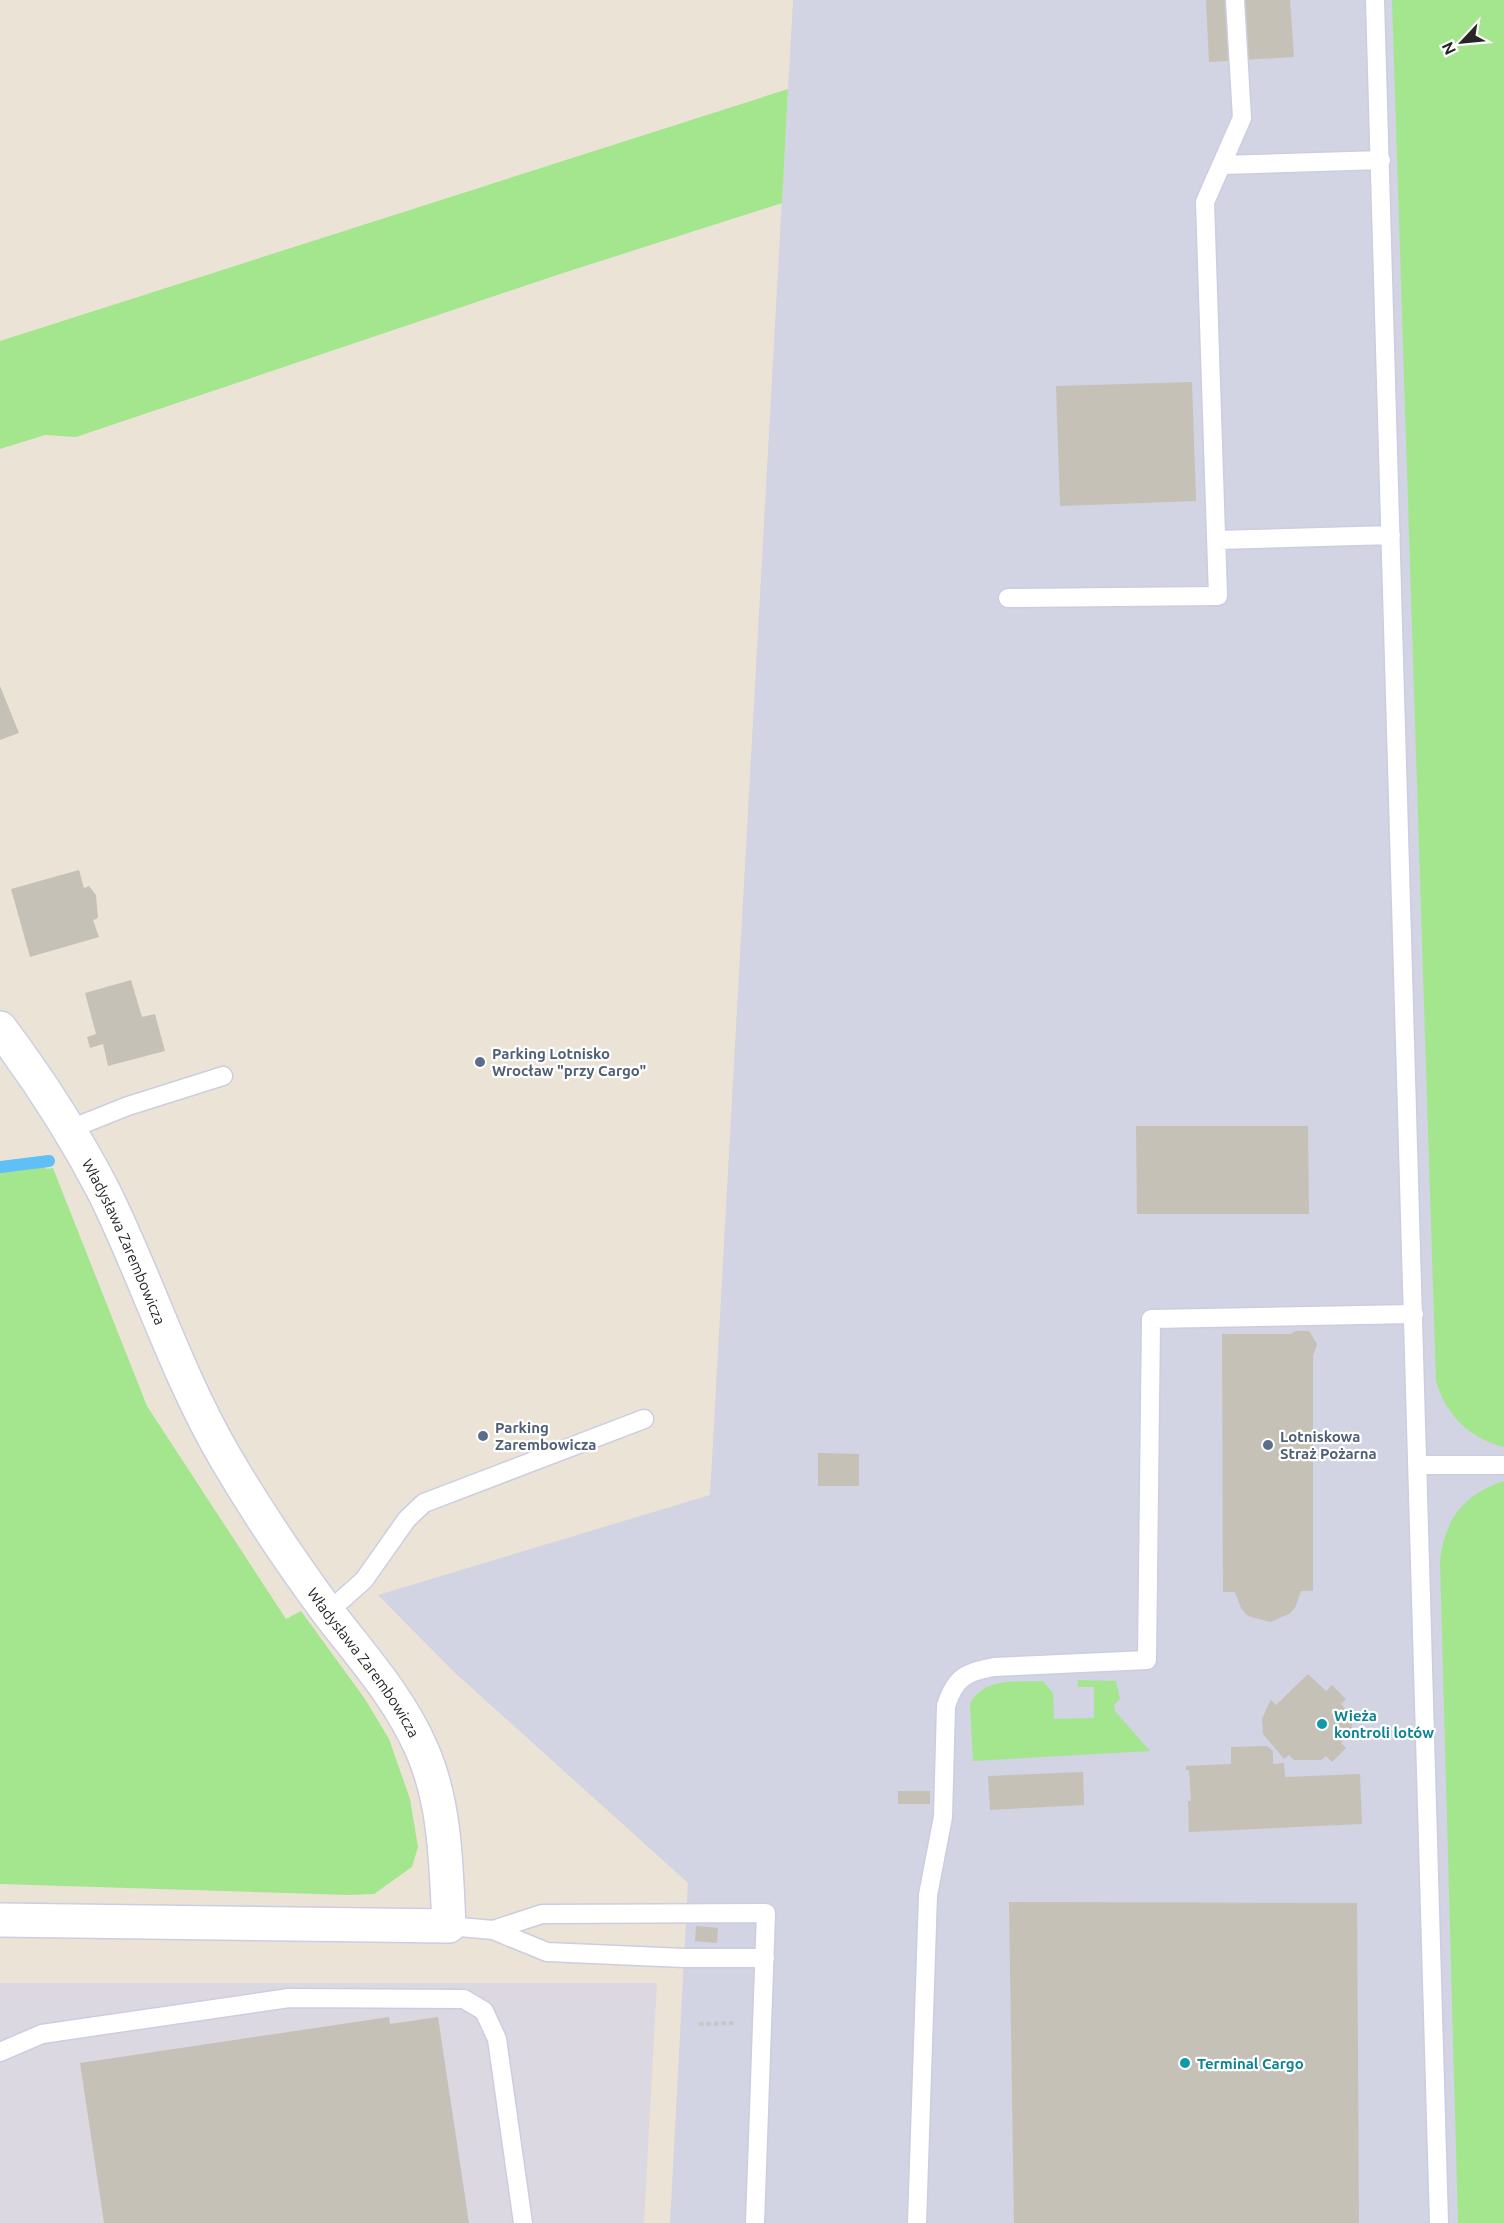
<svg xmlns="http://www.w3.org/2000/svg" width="1504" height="2223" viewBox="0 0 1504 2223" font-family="Ubuntu,sans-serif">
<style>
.industrial{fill:#dcd8e2}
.airport{fill:#d2d3e3}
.green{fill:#a3e68e}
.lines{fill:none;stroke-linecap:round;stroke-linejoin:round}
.stream{stroke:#60bff6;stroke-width:12}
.building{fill:#c5c1b6}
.service-casing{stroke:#cccde1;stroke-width:21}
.minor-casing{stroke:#cccde1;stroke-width:36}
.path{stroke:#c7c7c7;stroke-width:4;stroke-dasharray:4.5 3;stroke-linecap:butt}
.service{stroke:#fff;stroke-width:18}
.minor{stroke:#fff;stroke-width:33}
.service-dot{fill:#5c6f8a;stroke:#fff;stroke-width:2}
.culture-dot{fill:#0f9aa8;stroke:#fff;stroke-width:2}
.labels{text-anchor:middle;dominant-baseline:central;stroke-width:4.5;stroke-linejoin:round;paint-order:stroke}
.service-label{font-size:15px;font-weight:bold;fill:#4e5e75;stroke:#fff;text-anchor:start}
.street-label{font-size:15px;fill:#262626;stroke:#fff}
.culture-label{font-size:15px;font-weight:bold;fill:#0d838f;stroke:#fff;text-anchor:start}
</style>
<rect width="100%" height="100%" fill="#ebe4d6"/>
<path class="industrial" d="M0,1983H657L644,2223H0Z"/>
<path class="airport" d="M793,0H1504V2223H670L688,1883L453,1671L378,1595L710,1495Z"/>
<path class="green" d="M1392,0H1504V1447C1469,1438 1446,1415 1436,1381Z
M788,89L782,203L560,274L76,437L45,435L0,449V341Z
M44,1163L46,1169L53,1168L147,1406L286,1619L301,1611L365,1699L389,1739L410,1799L418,1847L412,1867L374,1894L349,1895L0,1884V1170Z
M1504,1481V2223H1458L1440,1561C1445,1519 1463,1495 1504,1481Z
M1078,1680L1116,1681L1120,1699L1114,1705L1115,1711L1150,1751L973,1761L970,1704C984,1677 1017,1682 1043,1681L1053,1693L1054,1719L1094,1718V1687H1078Z"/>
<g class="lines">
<path class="stream" d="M0,1167L49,1161"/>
</g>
<path class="building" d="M1206,0H1290L1294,57L1209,62Z
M1192,382L1196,501L1060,506L1056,386Z
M0,686L19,733L0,740Z
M79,870L84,888L89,886L96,895L98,918L93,920L99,937L30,957L11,889Z
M131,980L142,1017L155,1014L165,1051L108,1066L103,1044L90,1048L87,1037L96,1034L85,993Z
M1136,1126H1308L1309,1214H1137Z
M1296,1331H1309L1317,1344L1313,1356V1591H1301L1295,1608L1289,1614L1270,1622L1248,1616L1241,1608L1235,1592H1223L1222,1334H1290Z
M818,1453L859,1454V1486H818Z
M1308,1674L1326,1691L1332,1685L1346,1699L1341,1704L1352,1717V1731L1341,1743L1346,1748L1332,1762L1326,1756L1321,1760H1294L1289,1755L1284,1759L1263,1734L1262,1719L1269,1703L1271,1700L1276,1705Z
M1267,1746L1273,1751V1764L1284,1763L1285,1777L1360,1774L1362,1824L1189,1832L1188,1801H1191L1189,1770H1186V1766L1231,1764V1747Z
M1083,1772L1084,1805L990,1810L988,1776Z
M898,1791H930V1804H898Z
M1009,1902L1357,1903L1359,2223H1014Z
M696,1926L718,1928L717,1943L695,1941Z
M389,2017L390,2024L438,2017L469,2223H104L80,2063Z"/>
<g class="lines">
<g class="service-casing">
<path id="service" d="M1375,0L1439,2223
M1222,165L1381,160
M1216,540L1391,535
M1008,598L1218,596L1205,202L1242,118L1235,0
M70,1129L128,1106L223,1076
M1418,1465H1504
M328,1612L364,1580L407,1519L424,1503L644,1419
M449,1926L493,1930L547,1952L684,1958H765
M493,1930L542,1914L766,1913L755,2223
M0,2052L42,2034L289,1998L464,1999L484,2011L497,2039L523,2223
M917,2223L928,1895L943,1817L946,1706C955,1678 965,1672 994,1667L1147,1660L1151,1319L1414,1314"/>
</g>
<g class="minor-casing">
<g id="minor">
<path id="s1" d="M0,1028C39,1080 74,1134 104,1192C147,1279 176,1373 225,1457C256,1510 291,1562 327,1611C362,1657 399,1697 422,1750C446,1805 446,1867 449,1926L0,1920"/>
</g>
</g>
<path class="path" d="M699,2024L734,2023"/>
<use href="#service" class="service"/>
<use href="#minor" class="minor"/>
</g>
<g class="service-dot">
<circle cx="480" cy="1062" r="6"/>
<circle cx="483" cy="1436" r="6"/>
<circle cx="1268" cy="1445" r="6"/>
</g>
<g class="culture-dot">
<circle cx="1322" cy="1724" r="6"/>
<circle cx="1185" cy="2063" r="6"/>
</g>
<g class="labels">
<g class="service-label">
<text x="492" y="1053">Parking Lotnisko<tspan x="492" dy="17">Wrocław "przy Cargo"</tspan></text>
<text x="495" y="1427">Parking<tspan x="495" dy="17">Zarembowicza</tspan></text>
<text x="1280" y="1436">Lotniskowa<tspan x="1280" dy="17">Straż Pożarna</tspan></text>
</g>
<g class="street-label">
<text stroke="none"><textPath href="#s1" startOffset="248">Władysława Zarembowicza</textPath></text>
<text stroke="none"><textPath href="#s1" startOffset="734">Władysława Zarembowicza</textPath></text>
</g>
<g class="culture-label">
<text x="1334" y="1715">Wieża<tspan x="1334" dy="17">kontroli lotów</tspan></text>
<text x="1197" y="2063">Terminal Cargo</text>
</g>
</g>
<g transform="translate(1462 42) rotate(244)" stroke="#ffffff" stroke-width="4.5" paint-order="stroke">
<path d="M0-4.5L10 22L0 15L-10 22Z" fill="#262626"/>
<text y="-9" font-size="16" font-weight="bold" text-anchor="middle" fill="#262626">N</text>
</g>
</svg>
